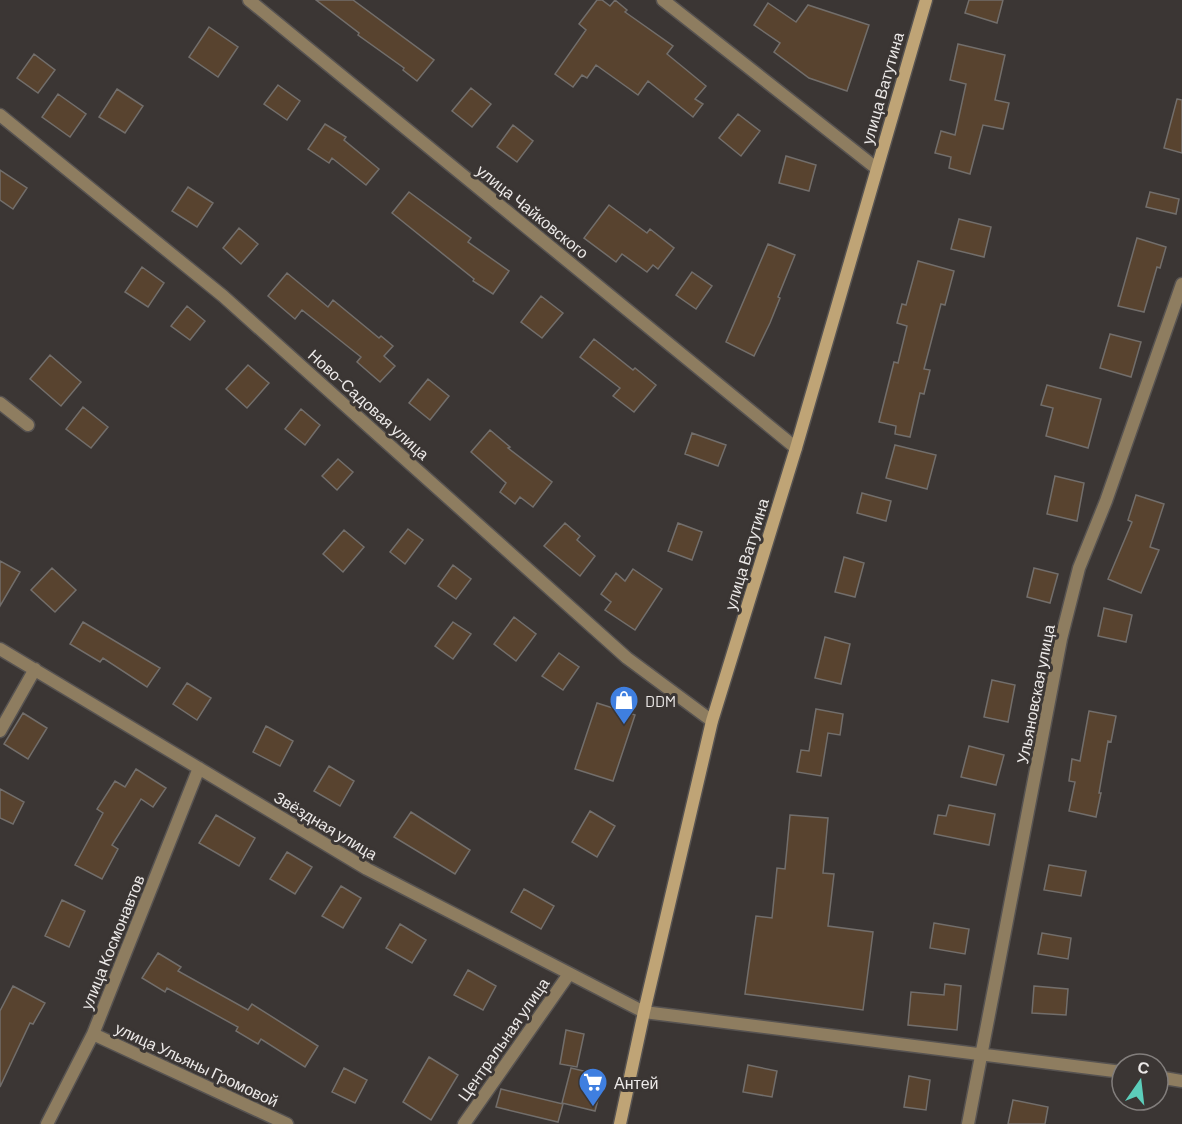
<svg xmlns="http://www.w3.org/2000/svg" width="1182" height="1124" viewBox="0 0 1182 1124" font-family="Barlow,sans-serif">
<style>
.building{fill:#58432f;stroke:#726e6b;stroke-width:1.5}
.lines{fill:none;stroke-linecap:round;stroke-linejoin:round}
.street-casing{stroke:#575351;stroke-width:15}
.secondary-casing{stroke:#575351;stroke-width:15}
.street{stroke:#8e7d60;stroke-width:12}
.secondary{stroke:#bfa476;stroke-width:12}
.labels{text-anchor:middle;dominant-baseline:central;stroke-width:6;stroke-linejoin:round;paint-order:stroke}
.street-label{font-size:16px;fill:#ece9e8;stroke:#3b3634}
.poi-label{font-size:16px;fill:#ece9e8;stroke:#3b3634;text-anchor:start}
</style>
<rect width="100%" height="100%" fill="#3b3634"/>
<path class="building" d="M316,0H353L434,60L417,81L403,70L404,68L358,35L359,33Z
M597,0H602L610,6L615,0L627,10L625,12L673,46L667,54L706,86L695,99L703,104L693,117L648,81L638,95L596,65L587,78L582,75L573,87L555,74L586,30L579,24Z
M969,0H1003L997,23L965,13Z
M768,3L796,22L808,5L869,25L847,91L809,78L774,52L780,43L754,25Z
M209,27L238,47L218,77L189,57Z
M958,44L1005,55L995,100L1009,103L1003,129L983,125L970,174L949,168L951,157L935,153L941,131L955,135L966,84L950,80Z
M34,54L55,70L38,93L17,78Z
M278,85L300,101L287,120L264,104Z
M471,88L491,104L472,127L452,111Z
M117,89L143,106L125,133L99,117Z
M58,94L86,114L70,137L42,117Z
M1177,99L1182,100V153L1164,148Z
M738,114L760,131L741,156L719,138Z
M325,124L346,137L344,140L379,169L366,185L332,158L329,163L308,149Z
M513,125L533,141L517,162L497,147Z
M786,156L816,165L809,191L779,183Z
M0,170L27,188L13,209L0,200Z
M188,187L213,203L197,227L172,211Z
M409,192L471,238L468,242L509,271L493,294L473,281L474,279L392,213Z
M1150,192L1179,199L1176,214L1146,207Z
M609,205L647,233L650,229L674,248L658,269L653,265L647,272L622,254L616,262L584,238Z
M959,219L991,227L984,257L951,249Z
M239,228L258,244L241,264L223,248Z
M1137,238L1166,247L1160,268L1157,267L1144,312L1118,306Z
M768,244L795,255L778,297L780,298L770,323L754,356L726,342Z
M918,261L954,271L945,305L941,304L924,369L930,370L924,394L920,393L910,437L895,434L896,426L879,422L894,362L898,363L907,326L897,323L902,304L906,305Z
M142,267L164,283L148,307L125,292Z
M692,272L712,286L696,309L676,295Z
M287,273L328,307L333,300L379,338L381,336L393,346L384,356L395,366L380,382L357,362L361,357L302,310L295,319L268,296Z
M541,296L563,313L542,338L521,322Z
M187,306L205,321L190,340L171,326Z
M1110,334L1141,342L1131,377L1100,368Z
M594,339L633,370L635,368L656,385L634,412L613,396L620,388L580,357Z
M50,355L81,382L61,406L30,379Z
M248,365L269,383L247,408L226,389Z
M428,379L449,396L430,420L409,403Z
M1047,385L1101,399L1088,448L1046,436L1053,408L1041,405Z
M83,407L108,427L91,448L66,429Z
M301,409L320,425L305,445L285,429Z
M490,430L510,447L508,448L552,482L533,507L520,497L515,504L500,492L506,483L471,452Z
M692,433L726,445L718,466L685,454Z
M895,445L936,455L927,489L886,478Z
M338,459L353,472L337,490L322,476Z
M1055,476L1084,483L1077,521L1047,514Z
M862,493L891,501L886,521L857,513Z
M1136,495L1164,504L1150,547L1159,550L1141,593L1108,579L1132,522L1128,520Z
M565,523L580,536L577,540L595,556L580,576L544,546Z
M678,523L702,532L692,560L668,551Z
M408,529L423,540L405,564L390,552Z
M344,530L364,547L343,572L323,554Z
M844,557L864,563L855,597L835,592Z
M0,561L20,572L0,606Z
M453,565L471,579L456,599L438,586Z
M52,568L76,590L55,612L31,590Z
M1034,568L1058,574L1050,603L1027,597Z
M633,569L662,589L635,630L605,610L611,602L601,594L616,573L625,581Z
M1104,608L1132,615L1126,642L1098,636Z
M514,617L536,634L516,661L494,644Z
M83,622L160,668L147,687L103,658L100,662L70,644Z
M453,622L471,634L453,659L435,646Z
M825,637L850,644L841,684L815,678Z
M559,653L579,667L563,690L542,676Z
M992,680L1015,685L1008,722L984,717Z
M187,683L211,698L197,720L173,704Z
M597,703L635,715L613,781L575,769Z
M816,709L843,714L840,735L828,733L821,776L797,772L801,750L809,751Z
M1089,711L1116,716L1111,742L1108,741L1099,793H1101L1096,817L1069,811L1075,782L1069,781L1072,759L1080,761Z
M23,713L47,728L28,759L4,744Z
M266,726L293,741L280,766L253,752Z
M969,746L1004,755L996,785L961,777Z
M329,766L354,781L340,806L314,791Z
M136,769L166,788L153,807L141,799L112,845L118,849L102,879L75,865L103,813L97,809L115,781L125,787Z
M0,789L24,802L13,824L0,818Z
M949,805L995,814L989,845L934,834L938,815L946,816Z
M590,811L615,826L597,857L572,842Z
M411,812L470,850L455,874L394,837Z
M216,815L255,838L239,866L199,843Z
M790,815L828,818L823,873L834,874L828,926L873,932L863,1010L745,994L756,916L772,918L777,868L785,869Z
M287,852L312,867L295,894L270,879Z
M1049,865L1086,871L1081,896L1044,890Z
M341,886L361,898L343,928L322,916Z
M524,889L554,906L541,929L511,912Z
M62,900L85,911L69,947L45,936Z
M934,923L969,929L965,954L930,948Z
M400,924L426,940L412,963L386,948Z
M1042,933L1071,938L1068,959L1038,954Z
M158,953L181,967L178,971L248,1010L252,1004L318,1046L305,1067L261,1039L258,1044L236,1031L238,1027L167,988L165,992L142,978Z
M468,970L496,986L483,1010L454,995Z
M945,984L961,986L957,1030L908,1025L911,992L944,995Z
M13,986L45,1003L33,1024L30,1023L0,1087V1011Z
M1034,986L1068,989L1066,1015L1032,1013Z
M566,1030L584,1034L577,1067L560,1064Z
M429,1057L458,1075L431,1120L403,1102Z
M748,1065L777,1071L772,1097L743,1092Z
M344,1068L367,1080L355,1103L332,1092Z
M571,1068L604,1076L595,1111L562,1103Z
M909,1076L930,1080L926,1110L904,1107Z
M501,1089L563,1104L558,1122L496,1107Z
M1013,1100L1048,1107L1045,1124H1008Z"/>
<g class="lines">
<g class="street-casing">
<path id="street" d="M249,0L796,448
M663,0L876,168
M0,115L223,296L627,658L712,721
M0,403L28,425
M0,649L367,869L644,1012L1122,1072
M0,731L35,669
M93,1034L287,1124
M1158,1077L1182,1081
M47,1124L93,1034L199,768
M464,1124L569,974
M968,1124L1061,639L1079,568L1106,501L1182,284"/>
</g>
<g class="secondary-casing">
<path id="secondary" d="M620,1124L644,1012L712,721L796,448L926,0"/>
</g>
<use href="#street" class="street"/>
<use href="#secondary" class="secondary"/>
</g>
<defs>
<g id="shop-pin" transform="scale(1.5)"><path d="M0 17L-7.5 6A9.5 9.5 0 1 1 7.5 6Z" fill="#3f7fe0" stroke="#3b3634"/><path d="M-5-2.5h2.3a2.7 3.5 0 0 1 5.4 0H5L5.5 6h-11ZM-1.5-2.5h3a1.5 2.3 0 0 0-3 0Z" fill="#fff"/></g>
<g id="supermarket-pin" transform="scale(1.5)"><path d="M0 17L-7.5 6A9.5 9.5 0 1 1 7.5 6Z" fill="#3f7fe0" stroke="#3b3634"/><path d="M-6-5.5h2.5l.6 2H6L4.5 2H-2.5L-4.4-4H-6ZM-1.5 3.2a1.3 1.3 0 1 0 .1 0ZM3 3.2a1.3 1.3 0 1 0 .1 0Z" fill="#fff"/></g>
</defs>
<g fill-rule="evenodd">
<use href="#shop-pin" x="624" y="700"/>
<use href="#supermarket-pin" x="593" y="1082"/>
</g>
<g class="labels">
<g class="street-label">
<text transform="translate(882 88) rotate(-74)">улица Ватутина</text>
<text transform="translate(533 211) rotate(39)">улица Чайковского</text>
<text transform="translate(369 404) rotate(42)">Ново-Садовая улица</text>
<text transform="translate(746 554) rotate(-73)">улица Ватутина</text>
<text transform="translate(1035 694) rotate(-79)">Ульяновская улица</text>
<text transform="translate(326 825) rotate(31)">Звёздная улица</text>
<text transform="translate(112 942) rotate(-68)">улица Космонавтов</text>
<text transform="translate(503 1039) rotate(-55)">Центральная улица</text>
<text transform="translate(197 1064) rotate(25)">улица Ульяны Громовой</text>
</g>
<g class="poi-label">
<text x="645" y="700">DDM</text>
<text x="614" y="1082">Антей</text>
</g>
</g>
<g transform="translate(1140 1082) rotate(14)"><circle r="28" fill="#3b3634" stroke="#827e7c" stroke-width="1.5"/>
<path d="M0-4.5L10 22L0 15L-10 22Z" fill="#5ccebb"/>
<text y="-9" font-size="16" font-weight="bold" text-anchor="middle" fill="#ece9e8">С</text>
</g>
</svg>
